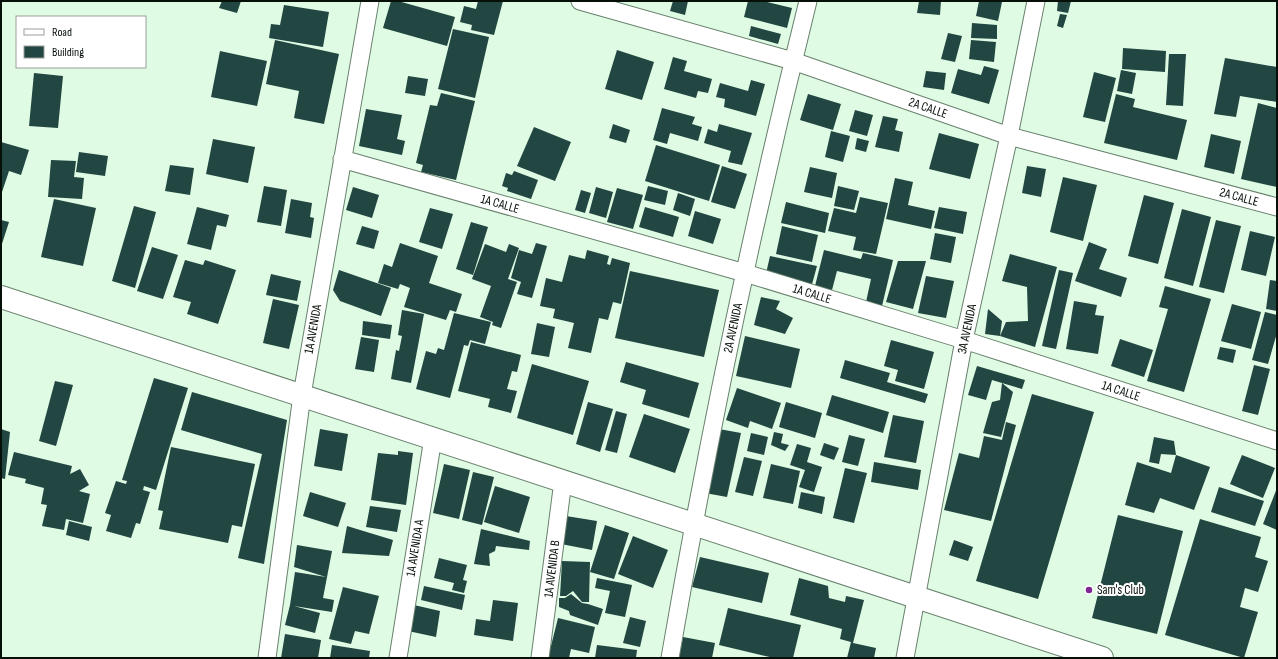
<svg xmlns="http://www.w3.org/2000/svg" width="1278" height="659" viewBox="0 0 1278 659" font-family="'Sofia Sans Condensed',sans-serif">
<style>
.building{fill:#224641}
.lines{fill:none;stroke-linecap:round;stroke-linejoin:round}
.minor-casing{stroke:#68816d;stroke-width:19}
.secondary-casing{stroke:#68816d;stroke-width:24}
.minor{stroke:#fff;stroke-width:17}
.secondary{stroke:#fff;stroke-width:22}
.poi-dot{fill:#812592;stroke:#fff;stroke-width:1.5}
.labels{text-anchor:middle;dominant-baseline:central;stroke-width:4;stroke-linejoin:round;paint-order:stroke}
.street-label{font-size:13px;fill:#060f08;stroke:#fff}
.poi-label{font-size:13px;fill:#060f08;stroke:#fff;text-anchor:start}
</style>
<rect width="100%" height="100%" fill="#dffbe4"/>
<path class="building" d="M222,1H241L237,13L219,8Z
M391,1H398L455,17L447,46L383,28Z
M478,1H503L494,35L471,30L472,25L460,22L464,6L476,9Z
M673,1H688L685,15L670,11Z
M748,1H763L792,8L787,28L744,17Z
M919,1H941L940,15L917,13Z
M979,1L1002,2L998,21L976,16Z
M1058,1H1071L1068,13L1057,11Z
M284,5L329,12L323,47L269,38L271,24L280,25Z
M1060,14L1067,15L1063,28L1057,26Z
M972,23L997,25V39L971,38Z
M751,26L781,34L778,44L749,36Z
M453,29L489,37L475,98L438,89Z
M948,33L962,36L955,62L941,59Z
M275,40L339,54L324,124L294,118L299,91L266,84Z
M971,40L996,42L994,62L969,59Z
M1123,48L1166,51L1165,72L1122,69Z
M617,50L654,62L642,100L605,89Z
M220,51L267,61L257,106L211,97Z
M1169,54H1186L1183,106L1166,105Z
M673,57L687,61L684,71L712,79L708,93L698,91L696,98L664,89Z
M1225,58L1277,67V102L1240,96L1236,117L1214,114Z
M984,66L999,70L989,104L951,93L958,69L981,75Z
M1121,70L1136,73L1132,94L1117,91Z
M926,71L946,73L944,90L923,87Z
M1094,72L1116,78L1105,122L1083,117Z
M34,73L63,76L58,128L29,126Z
M408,76L428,79L425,96L405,93Z
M751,80L765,84L756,116L724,107L725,99L716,97L720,83L748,91Z
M441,93L475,101L456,180L421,172L423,165L416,163L430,105L437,106Z
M808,94L841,104L833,130L800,120Z
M1116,94L1135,99L1133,107L1187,120L1177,160L1104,143Z
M1258,103L1277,108V187L1241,179Z
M662,108L695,117L692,124L702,127L698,141L670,133L667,144L653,140Z
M366,109L402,115L397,139L405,141L402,155L359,146Z
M855,110L873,115L867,136L849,131Z
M883,116L898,119L895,130L903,132L899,152L875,147Z
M613,124L630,130L626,143L609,138Z
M719,124L752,133L742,165L728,162L731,151L704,143L708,129L717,132Z
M534,127L571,142L555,181L517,166Z
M831,131L850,136L843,162L825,157Z
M939,133L979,144L970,179L929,169Z
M1211,134L1241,141L1234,174L1204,167Z
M857,138L869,141L866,152L855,149Z
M213,139L255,147L248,183L206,174Z
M1,142L29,150L21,175L9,171L1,195Z
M656,145L720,165L709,201L645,181Z
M79,152L108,156L105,176L76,172Z
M51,160L76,161L74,177L84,178L82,199L48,197Z
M170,165L194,168L190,195L165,191Z
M722,166L747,174L735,209L711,202Z
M1027,166L1046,169L1041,197L1022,193Z
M810,167L837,173L832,198L804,192Z
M514,171L538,180L531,199L507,191L508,188L502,186L506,173L512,175Z
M1063,177L1097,185L1083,241L1050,232Z
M895,178L913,182L908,205L935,211L931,229L886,219Z
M264,186L287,190L281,226L257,222Z
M648,186L668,191L665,205L644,200Z
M838,186L859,191L854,210L834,206Z
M353,187L379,195L372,218L346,210Z
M596,187L613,192L606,218L589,213Z
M617,188L643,195L633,229L607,222Z
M581,190L591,193L585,213L575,210Z
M678,193L695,199L690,216L673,210Z
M1144,195L1174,203L1158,264L1128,256Z
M860,197L888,203L876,254L853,250L856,237L828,231L834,208L856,213Z
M54,199L96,208L83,266L41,257Z
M291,199L312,203L310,217L314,218L311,238L285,233Z
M786,202L829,213L825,233L781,223Z
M134,206L156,212L135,288L112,281Z
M197,207L229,215L226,227L217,225L211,250L187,244Z
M645,207L679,217L673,237L639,227Z
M939,207L967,212L963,234L934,228Z
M430,208L453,214L442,249L419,242Z
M1182,209L1211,217L1193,286L1164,278Z
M695,211L721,219L713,244L688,236Z
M1,220L9,222L1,247Z
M1216,220L1241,226L1224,293L1199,287Z
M471,222L488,227L473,275L456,269Z
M362,226L379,231L374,249L356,244Z
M782,226L818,235L812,262L776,254Z
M1250,231L1275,237L1266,276L1241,270Z
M935,233L956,237L951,263L930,259Z
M1089,242L1107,249L1099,269L1127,278L1121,297L1075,281Z
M400,243L438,256L429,283L462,294L456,312L450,310L446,320L404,307L410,288L400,284L398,289L378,283L384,264L392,267Z
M536,243L547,246L532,298L517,294L521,282L511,278L519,250L532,254Z
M485,244L506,252L509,244L519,248L508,279L517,282L501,328L492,325L493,322L480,317L491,286L472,279Z
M152,247L178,255L163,299L137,291Z
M587,250L609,256L607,264L610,265L612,258L630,263L621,304L613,302L608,320L599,318L591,353L568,348L574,323L553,318L555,309L540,306L546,278L562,282L569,255L585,259Z
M824,250L861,259L863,253L893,260L882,306L866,302L871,279L837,271L832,290L815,286Z
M1010,254L1057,267L1035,347L1000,336L985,334L988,309L1002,321L1000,336L1006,322L1028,321L1027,287L1002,281Z
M770,256L817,266L811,288L765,278Z
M185,260L203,265L205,260L236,270L218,324L187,314L191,302L173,297Z
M898,261H926L913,309L886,302Z
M339,270L391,288L381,316L340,301L333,290Z
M1059,270L1073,273L1056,349L1042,346Z
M630,271L719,290L704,357L615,338Z
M271,274L301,281L297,301L266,295Z
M926,276L954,281L946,318L918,313Z
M1270,280L1277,281V311L1266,309Z
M1165,286L1211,299L1184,392L1147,381L1168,309L1159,307Z
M761,297L780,301L776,309L793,318L785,334L754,325Z
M273,299L299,305L289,349L263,343Z
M1074,301L1097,305L1095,315L1104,316L1098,354L1066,349Z
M1232,304L1261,312L1251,349L1221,341Z
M402,310L424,314L411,383L391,379L396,350L399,351L402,336L398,335Z
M1265,312L1277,315V333L1268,364L1252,360Z
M454,313L491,322L485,344L470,340L468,346L464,345L450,398L416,389L426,351L436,354L438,348L444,350Z
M363,321L392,325L390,339L362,335Z
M537,323L555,327L549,357L531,354Z
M745,336L800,349L791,388L736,376Z
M361,337L379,340L374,372L355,369Z
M1120,339L1153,350L1144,377L1111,366Z
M891,340L934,352L924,389L895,381L898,370L884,366Z
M471,342L521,355L517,372L512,371L507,389L517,391L511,413L488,407L490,399L458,391Z
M1220,347L1236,350L1233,363L1217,359Z
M845,360L890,373L887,382L928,394L925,403L840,378Z
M626,362L699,383L689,418L642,404L646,390L620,382Z
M532,364L589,381L573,435L517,418Z
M1254,365L1270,369L1258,415L1242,411Z
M977,366L1025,380L1022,389L992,380L986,400L968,395Z
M154,378L188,388L156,490L144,486L143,490L150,492L140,524L136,523L131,538L106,531L111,515L105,513L116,481L126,484L127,481L122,480Z
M55,381L73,385L56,446L39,441Z
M1002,383L1013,392L1001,437L983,433L992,402L1000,400Z
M737,388L781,403L772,429L750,421L748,428L726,420Z
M192,392L287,420L264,564L238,558L262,454L181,430Z
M1032,394L1094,412L1038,599L976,581Z
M832,395L889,412L883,433L826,415Z
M588,402L613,409L600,452L576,444Z
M786,402L822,413L815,438L779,427Z
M616,411L627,414L617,453L605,450Z
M644,414L690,429L675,473L629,457Z
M893,415L924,421L916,463L884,457Z
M1006,422L1016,425L991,521L944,510L959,453L979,458L984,436L1002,440Z
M1,429L10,432L5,479L1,478Z
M320,429L348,434L342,471L314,466Z
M719,429L741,433L727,497L705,493Z
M774,432L783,434L781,443L789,445L785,451L771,445Z
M751,433L768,437L764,455L747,451Z
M849,435L865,439L858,466L842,462Z
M1154,437L1174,441L1176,455L1161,454L1159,464L1149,462Z
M824,443L839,448L834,460L820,455Z
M797,444L811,448L807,462L822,467L814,492L799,487L805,470L790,465Z
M171,447L255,464L242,527L232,525L228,543L159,529L163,511L158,510Z
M398,451L413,453L406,505L371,500L378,453L398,455Z
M14,452L72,466L70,474L80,469L89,485L79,491L90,494L83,523L66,519L64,530L42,526L47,505L41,504L44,488L25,483L26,479L8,475Z
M1176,455L1210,467L1194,510L1160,498L1154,513L1125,505L1137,462L1171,473Z
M1242,455L1275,468L1263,498L1230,484Z
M744,457L762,461L753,496L735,492Z
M874,462L921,470L918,490L871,482Z
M444,464L470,470L459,519L433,513Z
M771,464L800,471L793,504L763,498Z
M845,468L867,473L854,523L833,518Z
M473,472L494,477L482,525L462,520Z
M495,486L530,497L519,533L484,522Z
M1219,487L1264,501L1255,526L1211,512Z
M1277,488V530L1263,524Z
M310,492L346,503L338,527L303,516Z
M801,492L825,497L822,514L798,508Z
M370,506L401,510L397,532L366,527Z
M1118,515L1183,531L1157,634L1092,618Z
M566,516L597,521L592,550L561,544Z
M1200,519L1261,537L1255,557L1268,561L1258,592L1245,588L1240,607L1258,612L1244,658L1165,635Z
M69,521L92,527L89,541L66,535Z
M605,525L629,533L614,579L590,572Z
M347,526L393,540L389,556L342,553Z
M481,529L530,541L529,550L496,546L495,551L489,554L490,566L474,564Z
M633,536L668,550L653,588L618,574Z
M954,540L973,547L968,561L949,555Z
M297,545L332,551L323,598L334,600L332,612L294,606L320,613L315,633L285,625L290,605L295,572L326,577L294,567Z
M700,557L769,573L762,603L692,587Z
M439,558L467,565L463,580L467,581L464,593L452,590L454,583L434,578Z
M562,561L590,562L589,602H582L573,591L566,596H560Z
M597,578L632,585L625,617L605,613L610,591L595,588Z
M799,578L828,586L829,598L845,602L846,596L864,600L853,643L876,648L874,658H847L851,642L840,639L842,629L790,615Z
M424,586L465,595L462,610L421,600Z
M343,587L379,596L369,634L355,631L351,644L329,639Z
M571,594L582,603L588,604L603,609L598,625L570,615L569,611L559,607V598H565Z
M493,600L518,603L513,641L474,635L476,619L490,621Z
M414,605L440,611L436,637L408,631Z
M728,608L801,625L793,658H774L719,645Z
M630,617L646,621L640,647L623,643Z
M558,618L595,627L589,653L571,649L569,658H548Z
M285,634L321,640L318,658H281Z
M683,637L715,643L712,658H679Z
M332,645L370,651L369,658H330Z
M597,645L637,650L636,658H595Z"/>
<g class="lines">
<g class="minor-casing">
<path id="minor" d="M580,1L793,61L1009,136L1277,207
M342,159L745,273L964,340L1277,441
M267,658L302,395L370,1
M398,658L433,438
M540,658L563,481
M670,658C708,437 754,218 808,1
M905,658L964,340L1009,136L1036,1"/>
</g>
<g class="secondary-casing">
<path id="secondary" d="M1,297L1102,658"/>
</g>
<use href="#minor" class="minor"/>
<use href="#secondary" class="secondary"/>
</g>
<circle class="poi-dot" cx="1089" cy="590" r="4"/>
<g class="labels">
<g class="street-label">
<text transform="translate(928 108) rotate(19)">2A CALLE</text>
<text transform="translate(1239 197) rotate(15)">2A CALLE</text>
<text transform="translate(500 204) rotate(16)">1A CALLE</text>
<text transform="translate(812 294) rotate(17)">1A CALLE</text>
<text transform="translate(733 328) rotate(-78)">2A AVENIDA</text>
<text transform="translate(313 329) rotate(-80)">1A AVENIDA</text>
<text transform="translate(967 329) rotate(-78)">3A AVENIDA</text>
<text transform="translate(1121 391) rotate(18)">1A CALLE</text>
<text transform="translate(415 548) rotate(-81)">1A AVENIDA A</text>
<text transform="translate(552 569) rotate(-83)">1A AVENIDA B</text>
</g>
<g class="poi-label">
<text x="1097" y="590">Sam's Club</text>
</g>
</g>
<rect width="1278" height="659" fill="none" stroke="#060f08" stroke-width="4"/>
<rect x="16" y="16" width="130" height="52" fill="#ffffff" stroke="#9b9f9c"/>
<rect x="24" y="29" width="20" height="6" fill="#ffffff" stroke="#9b9f9c"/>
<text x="52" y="36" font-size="12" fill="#060f08">Road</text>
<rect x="24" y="46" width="20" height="12" fill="#224641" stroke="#9b9f9c"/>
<text x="52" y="56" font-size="12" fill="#060f08">Building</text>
</svg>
